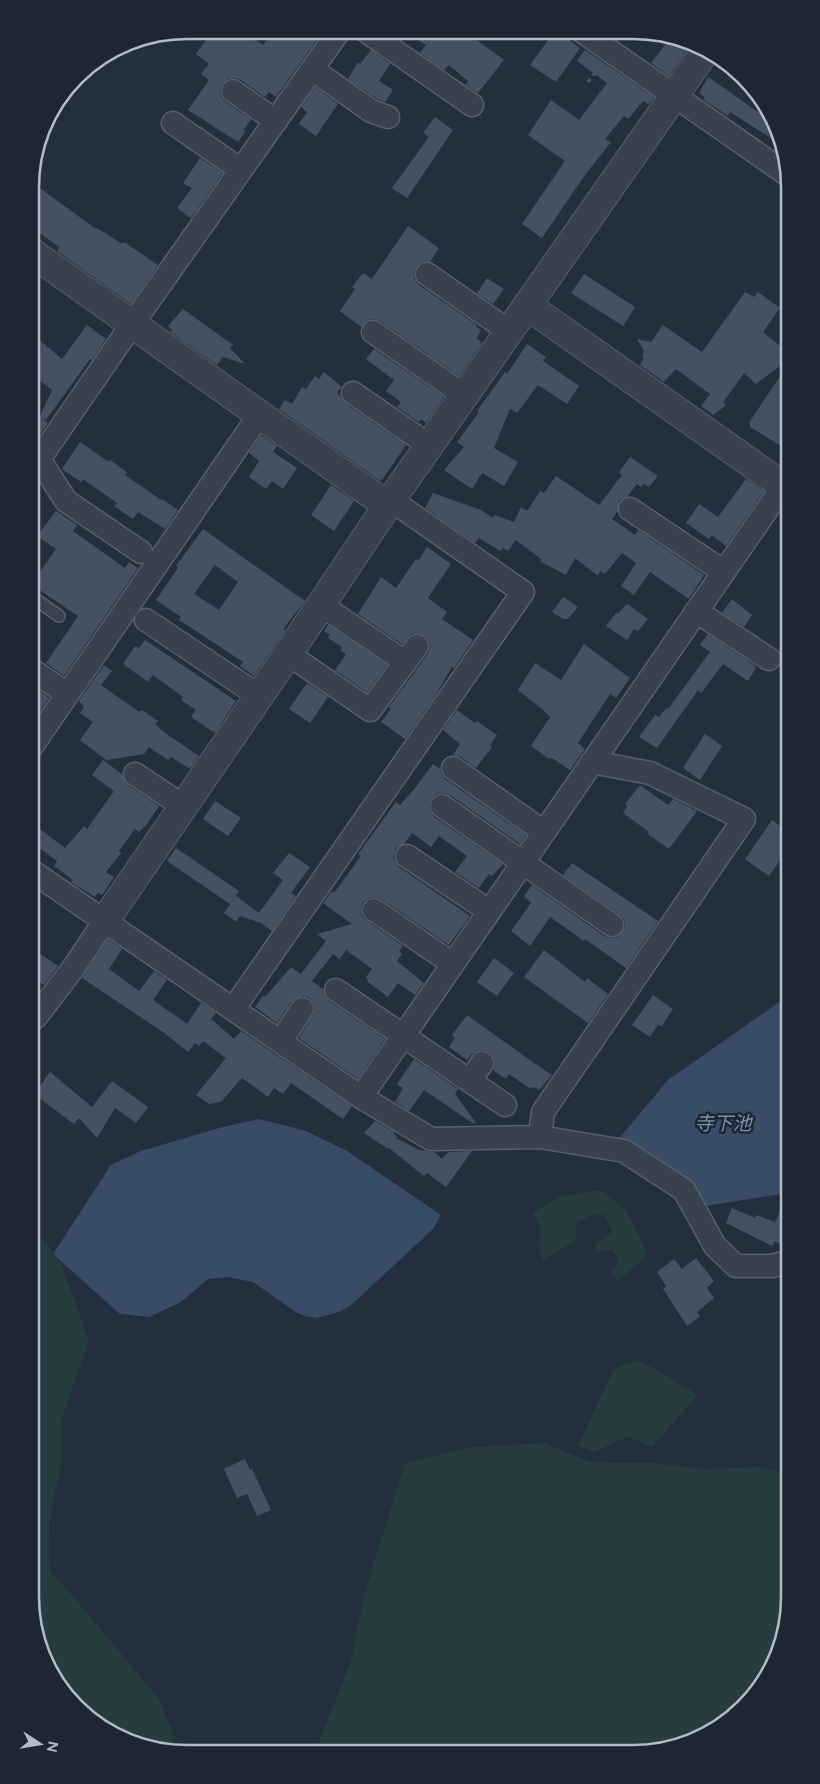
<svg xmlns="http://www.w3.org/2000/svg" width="820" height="1784" viewBox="0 0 820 1784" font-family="Figtree,'Noto Sans JP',sans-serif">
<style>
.green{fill:#263c3f}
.water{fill:#394c67}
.building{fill:#455162;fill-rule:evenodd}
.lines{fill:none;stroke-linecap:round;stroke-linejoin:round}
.service-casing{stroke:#565f6c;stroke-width:14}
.minor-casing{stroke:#565f6c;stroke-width:25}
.tertiary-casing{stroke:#565f6c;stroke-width:30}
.path{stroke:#44595c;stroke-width:3;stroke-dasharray:4 4;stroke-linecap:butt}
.service{stroke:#38414e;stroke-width:11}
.minor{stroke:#38414e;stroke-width:22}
.tertiary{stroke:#38414e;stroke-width:28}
.labels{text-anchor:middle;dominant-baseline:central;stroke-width:5;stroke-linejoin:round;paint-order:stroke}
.water-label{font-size:19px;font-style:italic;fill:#7c92b1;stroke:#1d2633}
.rim{fill:none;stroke:#b4bcc9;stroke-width:2.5}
</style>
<rect width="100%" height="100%" fill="#242f3e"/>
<path class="green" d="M599,1190L610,1197L626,1210L646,1252L644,1259L618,1280L611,1272L619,1261L612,1250L597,1252L594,1245L612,1232L604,1215L593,1214L577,1223L575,1241L543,1260L539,1249L541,1229L533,1213L561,1196Z
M34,1236L46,1243L61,1264L89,1340L62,1418V1457L49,1522L50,1572L71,1594L159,1699L171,1728L176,1751H157L83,1715L51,1676L35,1638Z
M639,1360L698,1395L652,1447L628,1437L593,1452L578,1445L614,1370L622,1365Z
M544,1443L590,1462L653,1463L705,1469L759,1467L789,1474L790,1607L778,1657L751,1700L720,1728L674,1749L316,1750L351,1661L363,1599L405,1463L472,1447Z"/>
<path class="water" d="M788,996V1193L705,1206L689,1179L645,1150L617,1141L668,1080Z
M259,1119L306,1131L347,1151L441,1215L433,1229L350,1306L339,1312L316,1318L305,1316L296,1312L253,1282L228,1277L208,1279L181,1302L149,1317L120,1314L53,1254L111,1165L141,1151L223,1127Z"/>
<path class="building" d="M193,30H240L263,45L273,31H323L276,97L269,92L265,97L241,80L235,78L228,79L223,83L220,89L221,97L225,102L251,119L244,130L245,132L238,142L188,110L209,80L201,74L209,64L196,54L206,40Z
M404,31L478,32L474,38L504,60L478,93L466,85L468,81L449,65L444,70L420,53L426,45Z
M554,32H558L580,48L556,82L530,65Z
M671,37L690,46L669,76L651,63Z
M371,50L390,64L379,81L393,90L385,102L377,99L348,79L358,62L360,64Z
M585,50L654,97L649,104L643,101L628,119L624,116L605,139L611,142L585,175L542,238L522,224L565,161L528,135L551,100L579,120L607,83L577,61Z
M708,77L758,112L761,107L771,113L785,147L730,112L728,116L704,100L705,98L699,93Z
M315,87L338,104L316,136L299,124L307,112L301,107Z
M435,117L453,130L407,198L392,188L429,137L423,133Z
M200,158L223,173L191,218L177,208L192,188L183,183Z
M30,181L96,229L97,228L122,244L124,242L158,265L131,304L57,251L59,247L31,227Z
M408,226L439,248L430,262H422L417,266L414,272L415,280L419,285L477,325L476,327L481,330L477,338L482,343L459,376L380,321L375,319L368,320L361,327L340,311L355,289L352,287L363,273L372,279Z
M584,274L635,307L623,326L571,293Z
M487,278L504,289L493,304L477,293Z
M745,292L754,297L758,292L780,308L763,332L785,350V362L756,384L744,373L724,401L725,406L713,415L701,406L710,394L676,369L664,382L640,365L644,358L642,356L644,351L637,339L651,342L663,325L702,352Z
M183,309L233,345L230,348L245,364L223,357L217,365L170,332L172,330L168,326Z
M87,325L106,339L92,360L90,359L46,420L41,417L48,423L40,435L31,428V422L37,414L40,416L52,390L31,374V333L62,359Z
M527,344L546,357L543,361L579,386L567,404L538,385L517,413L510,409L494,448L518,462L504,486L482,473L472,489L444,470L464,447L457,442L479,412L477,411L505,372L507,374Z
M374,349L444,397L426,423L421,419L419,422L397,407L401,402L386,391L394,380L366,359Z
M785,369L786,440V449L750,427V421Z
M324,372L342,387L337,392L346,404L406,445L382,480L380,481L279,409L285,400L292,404L302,387L306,389L315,376L319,379Z
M261,435L277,446L273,452L297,468L283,489L272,481L266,489L249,477L259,461L249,453Z
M80,442L109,462L110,460L127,472L125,475L161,500L162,499L178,510L165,529L138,512L133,519L114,506L117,503L83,479L81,482L62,469Z
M630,457L658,476L649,487L644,484L641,487L637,484L628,496L619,501L618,511L612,519L635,535L638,530L704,575L689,599L650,572L634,595L621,586L636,563L622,553L605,574L600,571L598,576L575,558L566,575L540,561L541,559L516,540L508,551L503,548L500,551L479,538L475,543L425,508L433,493L481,510L493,518L495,515L514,522L521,507L527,511L540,491L544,493L556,476L599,505L622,475L619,472Z
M746,479L764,491L726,546L712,535L709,539L686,523L699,504L718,517Z
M331,485L354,501L334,531L311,515Z
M56,511L77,525L73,531L125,568L129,562L138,568L64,676L46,663L78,616L32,585V583L56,549L37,536Z
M203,529L305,601L284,628L285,631L254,676L240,666L243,662L179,620L181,617L156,600L178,568L176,566ZM215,565L238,582L219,610L194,594Z
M427,547L451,564L428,598L447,612L442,619L473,640L454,668L452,667L435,696L405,739L381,722L391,709L389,707L428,654L430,648L429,641L425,636L418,633L411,634L402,644L358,614L381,577L396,588L416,559L419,560Z
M563,597L578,607L568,619H563L552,612Z
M732,599L752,615L744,627L722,613Z
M627,604L648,619L638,631L634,629L627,640L606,626L616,613L618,614Z
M328,625L387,665L367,692L335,670L346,654L340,650L342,647L328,638L330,635L324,631Z
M708,634L754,665L756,668L748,681L723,664L701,693L698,690L657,748L639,737L655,715L659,717L666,708L668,709L710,652L700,645Z
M145,640L236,701L215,733L191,717L196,710L181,700L183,697L153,675L148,682L123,664L135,646L139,648Z
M584,644L630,678L616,698L610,694L578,743L585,749L570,770L552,758L549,759L531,746L550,717L541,708L518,690L535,663L561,680Z
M104,665L112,671L101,685L139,712L142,710L158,721L155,724L165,733L199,756L190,769L171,757L168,760L149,747L144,754L106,760L80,740L93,722L80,713L84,707L79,701Z
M307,683L328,697L310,723L289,709Z
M32,686L49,698L32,722Z
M457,710L475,723L477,721L497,735L490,745L492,747L476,768L461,757L453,755L460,744L443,730Z
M705,734L722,746L700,780L683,768Z
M103,760L122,774L124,780L128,785L159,806L147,824L139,832L135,829L119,851L121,853L106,872L114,877L102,895L98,893L95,897L71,882L73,880L54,866L57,861L33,843V824L65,848L84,826L87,829L114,791L92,775Z
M433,764L440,769L441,774L445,779L526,835L520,844L450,795L443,793L436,794L431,799L429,805L430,812L434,817L503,864L492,876L489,874L479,888L455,872L467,856L439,836L431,847L412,833L404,844L396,848L393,858L399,867L470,916L449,945L381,899L375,897L369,898L363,902L361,909L362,916L367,921L403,946L399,951L402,954L397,961L424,983L415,995L398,983L388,997L368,982V980L366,977L372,969L346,950L340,959L333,954L312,981L323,989L324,995L329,1001L385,1039L358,1079L299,1038L313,1016L315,1010L314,1004L310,998L303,996L296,998L291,1002L277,1023L255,1007L263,996L265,997L291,967L301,974L326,941L317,934L352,924L323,903L332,891L334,893L361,856L358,854L396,802L400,805L416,787Z
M640,785L668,805L673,799L697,811L669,849L648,834L649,832L623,813L627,806L625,804Z
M215,801L241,818L228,836L203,819Z
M772,820L787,831V851L769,876L745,859Z
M176,848L239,891L230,904L167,861Z
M289,853L310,867L291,893L296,896L272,931L261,923L240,916L236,922L224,913L236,896L259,913L283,880L273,873Z
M572,863L658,921L626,968L585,939L584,941L550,917L530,946L511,931L531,903L524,896L532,885L604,936L611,938L618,937L622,933L625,926L624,919L620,915L563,875Z
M108,939L122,949L109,969L139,991L154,971L167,980L153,1000L187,1024L201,1003L216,1013L211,1019L234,1039L241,1031L352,1106L343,1119L291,1083L283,1094L274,1088L268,1097L242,1078L221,1102L209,1104L196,1095L226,1058L203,1041L199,1046L195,1043L188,1052L163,1032L82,978Z
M544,950L585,982L587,978L608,994L588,1023L524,977Z
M39,953L58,966L44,985L33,978V961Z
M494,958L514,973L497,996L477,982Z
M653,995L673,1009L662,1026L658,1025L650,1037L632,1025Z
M467,1015L534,1063L552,1075L539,1090L535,1087L534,1089L530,1087L529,1088L509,1074L506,1079L493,1070L495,1064L494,1058L489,1052L482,1050L477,1051L472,1054L467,1060L449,1047L455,1038L452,1035Z
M414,1059L458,1089L455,1094L476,1123L474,1124L424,1090L409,1111L395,1102L403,1088L397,1084Z
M50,1072L92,1107L112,1081L148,1107L136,1123L115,1108L97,1138L79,1118L74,1124L34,1094Z
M375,1121L394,1132L393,1134L397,1136L396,1138L419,1150L434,1152L442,1159L448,1152L472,1151L446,1187L427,1173L424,1176L389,1148L388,1149L364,1133Z
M788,1194V1236L783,1245L775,1241L772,1246L726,1223L732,1208L755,1218L757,1215L775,1222Z
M696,1258L714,1281L707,1288L714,1298L697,1312L700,1316L687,1326L663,1289L666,1286L657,1272L674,1259L682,1269Z
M245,1459L250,1470L252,1469L271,1510L257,1516L247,1494L237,1498L224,1469Z"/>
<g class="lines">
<g class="service-casing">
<path id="service" d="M32,597L59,616"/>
</g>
<g class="minor-casing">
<path id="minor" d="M366,31L472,105
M583,32L785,173
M312,69L371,111L388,117
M233,91L276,121
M173,123L241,170
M427,274L510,332
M373,332L465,396
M353,393L430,446
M39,459L66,501L141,552
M31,471L133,323L339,31
M630,509L724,572
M321,605L405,662
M696,611L769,659
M146,620L259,696
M288,654L370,710L417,646
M32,670L64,692
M32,746L260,414
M453,768L544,832
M135,774L183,806
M442,806L612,925
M407,856L489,911
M33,872L361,1097L431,1139L540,1137L624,1151L684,1190L715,1246L736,1266H772L788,1262
M374,910L453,964
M336,990L505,1105
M234,1008L523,592L391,500
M33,1015L36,1017L74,967L104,922
M281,1041L302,1009
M470,1081L482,1063
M361,1097L786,482
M540,1137L543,1112L744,819L650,773L592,762"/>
</g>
<g class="tertiary-casing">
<path id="tertiary" d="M31,252L388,506
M528,306L786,488
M104,922L288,654L391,500L704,53"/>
</g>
<path class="path" d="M588,82L600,66"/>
<use href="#service" class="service"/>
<use href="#minor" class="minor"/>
<use href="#tertiary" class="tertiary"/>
</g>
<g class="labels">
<g class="water-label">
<text x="723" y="1123">寺下池</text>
</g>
</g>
<path d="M0 0H820V1784H0ZM187 39H633A148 148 0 0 1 781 187V1597A148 148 0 0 1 633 1745H187A148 148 0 0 1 39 1597V187A148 148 0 0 1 187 39Z" fill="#1d2633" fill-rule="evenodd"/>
<path class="rim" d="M187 39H633A148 148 0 0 1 781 187V1597A148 148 0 0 1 633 1745H187A148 148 0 0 1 39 1597V187A148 148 0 0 1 187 39Z"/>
<g transform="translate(40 1744) rotate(102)" stroke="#1d2633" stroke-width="4" paint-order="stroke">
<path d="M0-4L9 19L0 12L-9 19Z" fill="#b4bcc9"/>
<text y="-8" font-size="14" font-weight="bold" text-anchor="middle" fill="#b4bcc9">N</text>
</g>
</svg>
